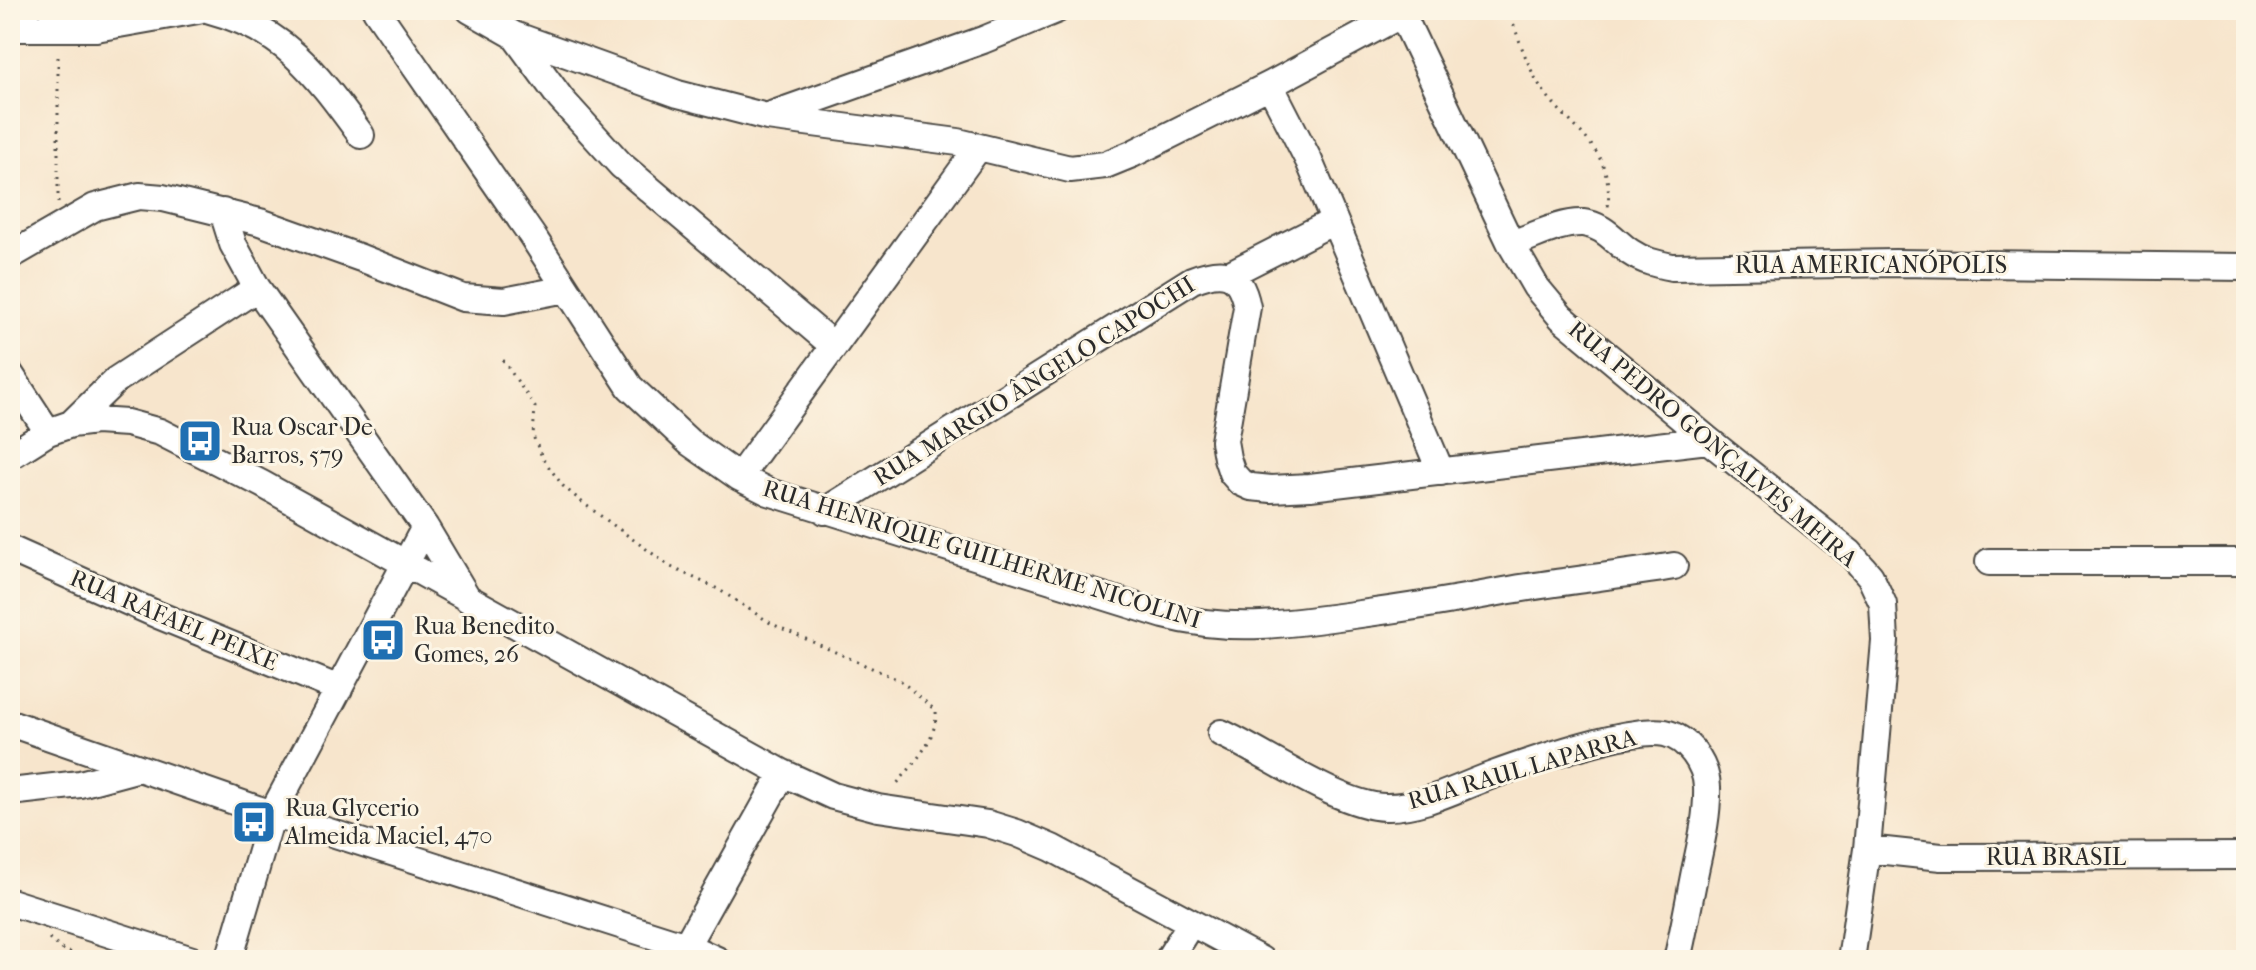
<svg xmlns="http://www.w3.org/2000/svg" width="2256" height="970" viewBox="0 0 2256 970" font-family="'IM FELL French Canon',serif">
<style>
.lines{fill:none;stroke-linecap:round;stroke-linejoin:round}
.minor-casing{stroke:#4a4743;stroke-width:30}
.path{stroke:#4a4743;stroke-width:3;stroke-dasharray:2 6;stroke-linecap:butt}
.minor{stroke:#fff;stroke-width:26}
.labels{text-anchor:middle;dominant-baseline:central;stroke-width:6;stroke-linejoin:round;paint-order:stroke}
.street-label{font-size:24px;fill:#2b2b2b;stroke:#fcf5e5}
.poi-label{font-size:24px;fill:#2b2b2b;stroke:#fcf5e5;text-anchor:start}
</style>
<rect width="100%" height="100%" fill="#fcf5e5"/>
<filter id="ink" filterUnits="userSpaceOnUse"><feTurbulence type="fractalNoise" baseFrequency=".0125" numOctaves="2"/><feDisplacementMap in="SourceGraphic" scale="16" xChannelSelector="R" yChannelSelector="G"/><feConvolveMatrix kernelMatrix="1 2 1 2 8 2 1 2 1" color-interpolation-filters="sRGB"/></filter>
<filter id="wash" filterUnits="userSpaceOnUse"><feTurbulence type="fractalNoise" baseFrequency=".006" numOctaves="4" result="noise"/><feDisplacementMap in="SourceGraphic" scale="32" xChannelSelector="R" yChannelSelector="G"/><feGaussianBlur stdDeviation="1.8" result="paint"/><feColorMatrix in="noise" values="0 0 0 0 0 0 0 0 0 0 0 0 0 0 0 0 0 1.4 0 .05"/><feComposite in="paint" operator="in"/></filter>
<g filter="url(#wash)">
<rect width="100%" height="100%" fill="#f7e5cc"/>
</g>
<g filter="url(#ink)">
<g class="lines">
<g class="minor-casing">
<path id="minor" d="M210,10C286,30 317,75 361,135
M376,10L533,237L630,387L689,442L739,477L769,492L1164,615C1228,632 1281,625 1346,616C1399,609 1451,601 1504,591C1560,581 1617,576 1674,566
M470,10L514,35L678,94L767,117L958,142L1070,169L1105,165L1132,154L1270,85L1402,14
M1400,10L1511,244L1536,287L1561,317L1708,440L1850,553L1870,576L1883,604L1885,641L1867,849L1851,960
M10,28H96L198,10
M514,35L561,99L621,165L834,346
M1270,85L1309,161L1441,472
M774,114L983,40L1056,10
M223,212L233,244L257,288L425,527L468,599
M1511,244C1533,237 1560,222 1583,223C1604,225 1615,242 1630,252C1643,261 1657,264 1672,267L1895,263L2246,267
M10,256L95,207L139,196L163,198L260,222L361,258L463,298L504,301L566,289
M1230,274L1334,221
M10,374L48,432
M71,424L116,380L257,288
M10,456L48,432L71,424L96,421L127,423L160,432L262,484L783,773L833,796L878,808L988,824L1017,833L1052,848L1261,960
M739,477L978,148
M825,511L1192,280C1224,267 1240,271 1247,307L1224,441L1227,458L1232,473L1240,482L1251,487L1271,489L1310,487L1708,440
M10,549L158,615L339,689
M1989,562H2246
M10,723L257,809L686,946L717,960
M1221,733C1265,753 1340,806 1385,807C1421,808 1457,788 1490,776C1526,763 1630,726 1665,733C1688,738 1706,764 1707,787C1708,815 1701,843 1695,871C1689,901 1684,930 1677,960
M10,792L80,784L136,769
M1867,849L1941,857L2246,856
M10,902L192,960
M229,960L272,814L425,527
M678,960L783,773
M1168,960L1191,923"/>
</g>
<path class="path" d="M1508,10C1518,35 1526,64 1540,86C1570,130 1614,146 1608,207
M58,203V51
M503,360L535,407L533,436L543,459L563,486L583,503L671,567L718,589L772,624L901,681L936,711C938,739 911,767 894,787
M49,939L62,949L88,960"/>
<use href="#minor" class="minor"/>
</g>
</g>
<defs>
<g id="bus-square" transform="scale(2.3)"><rect x="-9" y="-9" width="18" height="18" rx="4" fill="#1f6fb2" stroke="#fcf5e5"/><path d="M-5-6H5V4H4V6H2V4H-2V6H-4V4H-5ZM-3.5-4V0h7V-4ZM-3.5 1.2v1.5H-2V1.2ZM2 1.2v1.5H3.5V1.2Z" fill="#fff"/></g>
</defs>
<g fill-rule="evenodd">
<use href="#bus-square" x="200" y="441"/>
<use href="#bus-square" x="383" y="640"/>
<use href="#bus-square" x="254" y="822"/>
</g>
<g class="labels">
<g class="street-label">
<text x="1871" y="265">RUA AMERICANÓPOLIS</text>
<text transform="translate(1034 381) rotate(-32)">RUA MARGIO ÂNGELO CAPOCHI</text>
<text transform="translate(1713 444) rotate(40)">RUA PEDRO GONÇALVES MEIRA</text>
<text transform="translate(982 554) rotate(17)">RUA HENRIQUE GUILHERME NICOLINI</text>
<text transform="translate(174 620) rotate(23)">RUA RAFAEL PEIXE</text>
<text transform="translate(1522 769) rotate(-16)">RUA RAUL LAPARRA</text>
<text x="2056" y="857">RUA BRASIL</text>
</g>
<g class="poi-label">
<text x="231" y="427">Rua Oscar De<tspan x="231" dy="28">Barros, 579</tspan></text>
<text x="414" y="626">Rua Benedito<tspan x="414" dy="28">Gomes, 26</tspan></text>
<text x="285" y="808">Rua Glycerio<tspan x="285" dy="28">Almeida Maciel, 470</tspan></text>
</g>
</g>
<rect width="2256" height="970" fill="none" stroke="#fcf5e5" stroke-width="40"/>
</svg>
